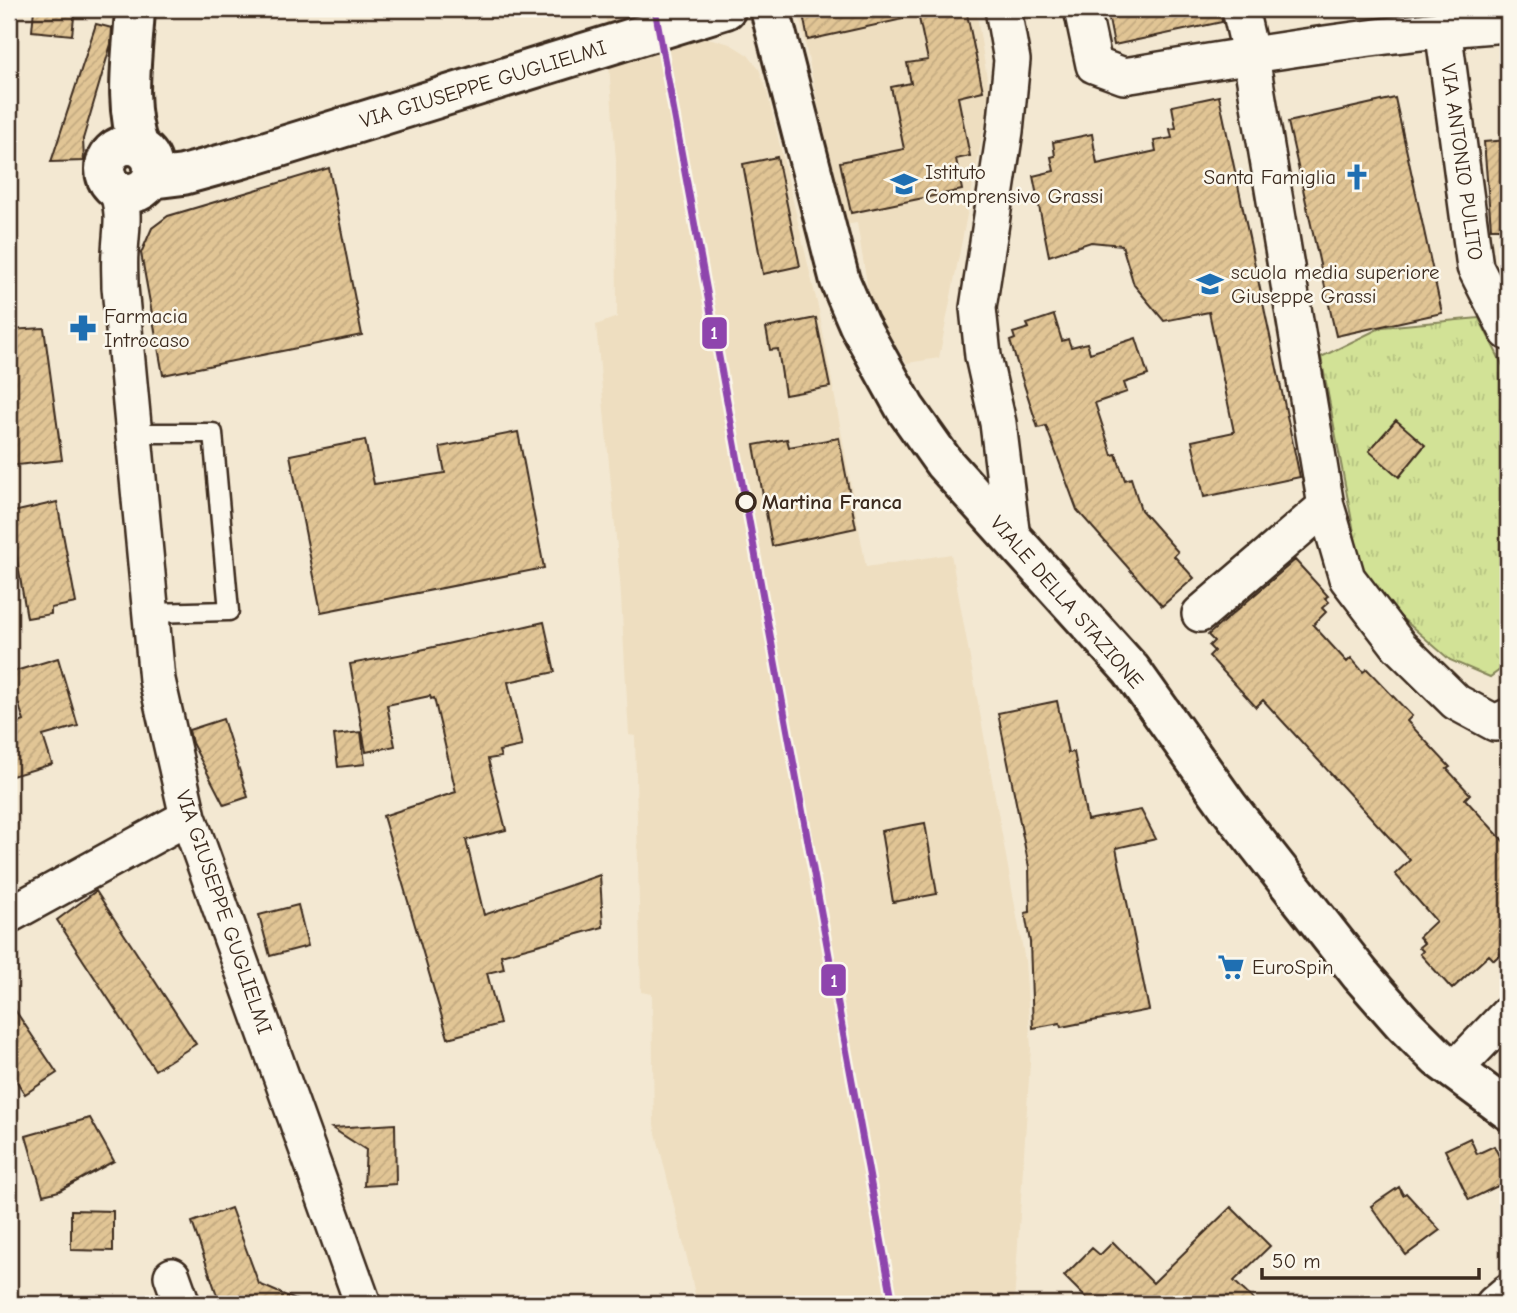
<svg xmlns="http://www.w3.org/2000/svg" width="1517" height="1313" viewBox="0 0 1517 1313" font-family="'Comic Neue',sans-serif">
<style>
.built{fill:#eedec0}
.park{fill:url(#park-tufts);stroke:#86865a;stroke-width:2}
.building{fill:url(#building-hatch);stroke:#3b2a1e;stroke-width:2}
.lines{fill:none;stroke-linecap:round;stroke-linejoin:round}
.lane-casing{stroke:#3b2a1e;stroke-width:23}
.street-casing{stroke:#3b2a1e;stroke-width:40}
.primary-casing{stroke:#3b2a1e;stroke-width:44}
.lane{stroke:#fbf7ec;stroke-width:18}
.street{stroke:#fbf7ec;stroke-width:35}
.primary{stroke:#fbf7ec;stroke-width:38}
.rail-1-casing{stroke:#fbf7ec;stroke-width:12}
.rail-1{stroke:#8e44ad;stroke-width:7}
.stop-dot{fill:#fbf7ec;stroke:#3b2a1e;stroke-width:3.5}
.labels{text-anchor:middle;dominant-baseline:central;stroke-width:5;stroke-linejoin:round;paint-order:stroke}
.street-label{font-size:21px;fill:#3b2a1e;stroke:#fbf7ec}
.poi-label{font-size:21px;fill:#3b2a1e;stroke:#fbf7ec;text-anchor:start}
.stop-label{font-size:21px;font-weight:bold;fill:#3b2a1e;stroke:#fbf7ec;text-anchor:start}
.line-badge{stroke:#fbf7ec;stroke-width:2.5}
.badge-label{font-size:19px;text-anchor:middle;font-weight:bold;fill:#fff}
</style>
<defs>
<pattern id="park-tufts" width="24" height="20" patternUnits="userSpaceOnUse" patternTransform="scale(1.75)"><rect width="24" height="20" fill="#d2e296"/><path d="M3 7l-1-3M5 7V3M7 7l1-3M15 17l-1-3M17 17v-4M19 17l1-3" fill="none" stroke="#b5c281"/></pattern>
<pattern id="building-hatch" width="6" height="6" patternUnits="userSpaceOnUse" patternTransform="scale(1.75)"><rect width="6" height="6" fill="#e1c595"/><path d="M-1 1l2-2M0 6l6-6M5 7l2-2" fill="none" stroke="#c2a980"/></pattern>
</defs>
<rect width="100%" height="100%" fill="#f3e8d2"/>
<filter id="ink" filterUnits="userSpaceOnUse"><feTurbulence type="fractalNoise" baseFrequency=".0143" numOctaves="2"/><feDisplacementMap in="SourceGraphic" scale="14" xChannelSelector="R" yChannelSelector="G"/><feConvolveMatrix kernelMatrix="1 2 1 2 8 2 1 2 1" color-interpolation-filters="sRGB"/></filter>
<g filter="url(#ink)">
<path class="built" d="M605,9H701L705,37L730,44L748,55L759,69L767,91L819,311L866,567L951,554L1025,961L1031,1048L1014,1304H697L688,1262L654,1125L652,994L641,992L635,736L629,735L620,580L596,325L617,317L616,161Z
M798,9H976L990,97L939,358L907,363L871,308L857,223L843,225Z"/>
<path class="park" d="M1479,318L1508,376V664L1490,677L1450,660L1395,612L1360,564L1321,357L1382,327Z"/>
<path class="building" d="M34,9H75L72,35L32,31Z
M802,9H902L903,19L808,40Z
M917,9H966L983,91L958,97L970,156L956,159L962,190L851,213L840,162L904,149L891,87L911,83L907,63L928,60Z
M1107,9H1220L1222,22L1114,45Z
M96,24L112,28L111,44L83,139L84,161L51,162Z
M1219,96L1300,477L1204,497L1192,441L1234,432L1209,312L1164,321L1134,285L1122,245L1091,242L1049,256L1033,176L1054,171L1051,157L1055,156L1053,142L1092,134L1097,164L1156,151L1154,141L1172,138L1170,129L1176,128L1172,106Z
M1395,98L1442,313L1336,336L1288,122Z
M1508,140V228H1491L1484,142Z
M777,157L800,266L763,274L743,164Z
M329,168L362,335L163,375L141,253L152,228L168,216Z
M1054,315L1062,341L1068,339L1071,347L1087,343L1090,353L1136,338L1148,375L1124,383L1127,392L1095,403L1112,455L1116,454L1125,480L1131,478L1141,510L1178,552L1174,556L1194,578L1162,606L1077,510L1046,426L1038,428L1010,341L1015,339L1013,333L1029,328L1027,324Z
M816,318L830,387L785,395L778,349L770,350L766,328Z
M44,328L62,460L9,466V330Z
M1396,420L1425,445L1399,477L1369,451Z
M518,432L544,568L321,612L290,455L365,440L374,484L445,473L440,447Z
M839,438L856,528L772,546L754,445L787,439L789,447Z
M57,502L76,603L51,608V614L27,618L9,513Z
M1295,560L1328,596L1325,598L1329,602L1322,608L1326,612L1313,625L1347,662L1351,658L1363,672L1367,669L1412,716L1407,721L1450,767L1447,769L1470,794L1465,799L1508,846V947L1494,960L1489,955L1452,989L1420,954L1423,951L1419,947L1424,943L1419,937L1436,921L1395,874L1410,860L1263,700L1256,707L1209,656L1214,651L1209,646L1214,641L1208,635Z
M544,622L555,672L508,682L522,746L499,751L501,757L488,759L506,830L466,840L484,915L600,875L603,927L501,955L504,969L487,973L500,1024L448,1038L383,816L456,792L434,698L431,699L430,696L387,705L395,746L366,752L350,664L420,651V650Z
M58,658L78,726L43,736L52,764L9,777V726L24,721L9,673Z
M1057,701L1068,753L1074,752L1087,820L1141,810L1156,839L1116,848L1149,1010L1061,1027L1060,1023L1033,1028L1030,942L1025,913L1030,912L1029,867L998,713Z
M223,719L248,797L224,805L192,743L189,730Z
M361,732L365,764L338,767L334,735Z
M925,823L937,894L893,902L881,831Z
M96,891L196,1044L155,1070L57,920Z
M298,905L308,946L270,956L259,915Z
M9,1001L57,1073L25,1094L9,1070Z
M90,1118L114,1161L59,1191L43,1195L26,1136Z
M395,1124L396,1184L364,1186L366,1150L332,1128Z
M1470,1138L1477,1154L1494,1146L1508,1174V1181L1469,1200L1445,1150Z
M1399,1187L1403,1195L1406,1193L1440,1230L1406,1255L1371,1206Z
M1231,1207L1270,1246L1234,1281L1258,1304H1092L1064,1276L1092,1248L1100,1255L1113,1242L1153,1283Z
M231,1208L259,1284L305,1304H220L192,1222Z
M71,1210L113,1211V1251L71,1250Z"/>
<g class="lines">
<g class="lane-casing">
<path id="lane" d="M134,433H213L229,611L150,613"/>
</g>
<g class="street-casing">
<path id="street" d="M1003,9L1012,60L1005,131L978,308L983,356L998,423L1012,538
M1082,9L1094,65L1124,76C1251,55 1379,33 1508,24
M1240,9L1251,57L1326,506L1347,578L1399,646L1456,702L1495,723L1508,717
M1443,28L1475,267L1508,332
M116,189C126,211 121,229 120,252C119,263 120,275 120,287L157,680L188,817L363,1304
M1200,614L1326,506
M9,915L188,817
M1453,1071L1508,1014
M172,1276L182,1304
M1494,1304L1508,1292"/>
</g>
<g class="primary-casing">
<path id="primary" d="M135,9C133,53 123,104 139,147
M770,9L840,281L859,325L905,408L944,463L1131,670L1228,806L1360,974L1403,1023L1438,1058L1508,1110
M105 169a24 24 0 1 1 48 0a24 24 0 1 1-48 0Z
M151,179L183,175L241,159L726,9"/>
</g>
<use href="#lane" class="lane"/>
<use href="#street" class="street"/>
<use href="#primary" class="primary"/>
<g class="rail-1-casing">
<path id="rail-1" d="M655,9L893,1304"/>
</g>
<use href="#rail-1" class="rail-1"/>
</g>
</g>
<defs>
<g id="church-bare" transform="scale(2.1)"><path d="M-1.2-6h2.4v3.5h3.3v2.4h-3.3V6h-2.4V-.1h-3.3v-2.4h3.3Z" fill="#1f6fb2" stroke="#fbf7ec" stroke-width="2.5" paint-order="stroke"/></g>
<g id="school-bare" transform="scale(2.1)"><path d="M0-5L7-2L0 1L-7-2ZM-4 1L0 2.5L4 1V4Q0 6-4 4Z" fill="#1f6fb2" stroke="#fbf7ec" stroke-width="2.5" paint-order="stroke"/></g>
<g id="pharmacy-bare" transform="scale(2.1)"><path d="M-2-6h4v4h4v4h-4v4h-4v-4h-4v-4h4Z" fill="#1f6fb2" stroke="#fbf7ec" stroke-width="2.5" paint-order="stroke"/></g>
<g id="supermarket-bare" transform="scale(2.1)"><path d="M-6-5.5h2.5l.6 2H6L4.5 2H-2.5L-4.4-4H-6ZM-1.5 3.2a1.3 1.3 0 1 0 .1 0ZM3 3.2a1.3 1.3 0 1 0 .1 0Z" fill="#1f6fb2" stroke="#fbf7ec" stroke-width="2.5" paint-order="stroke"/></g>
</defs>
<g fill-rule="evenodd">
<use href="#church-bare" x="1357" y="177"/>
<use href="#school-bare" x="904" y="184"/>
<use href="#school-bare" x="1210" y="284"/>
<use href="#pharmacy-bare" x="83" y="328"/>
<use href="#supermarket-bare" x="1231" y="967"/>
</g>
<circle class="stop-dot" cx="746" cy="502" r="9"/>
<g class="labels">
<g class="street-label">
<text transform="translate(483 84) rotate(-17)">VIA GIUSEPPE GUGLIELMI</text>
<text transform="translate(1462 162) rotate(82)">VIA ANTONIO PULITO</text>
<text transform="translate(1067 602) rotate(49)">VIALE DELLA STAZIONE</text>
<text transform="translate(224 912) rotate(71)">VIA GIUSEPPE GUGLIELMI</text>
</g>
<g class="poi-label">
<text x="925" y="172">Istituto<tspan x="925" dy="24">Comprensivo Grassi</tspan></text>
<text x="1336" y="177" text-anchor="end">Santa Famiglia</text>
<text x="1231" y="272">scuola media superiore<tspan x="1231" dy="24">Giuseppe Grassi</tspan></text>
<text x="104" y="316">Farmacia<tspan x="104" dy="24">Introcaso</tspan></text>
<text x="1252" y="967">EuroSpin</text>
</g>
<g class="stop-label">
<text x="762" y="502">Martina Franca</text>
</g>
</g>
<g class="line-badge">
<rect x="701" y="316" width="27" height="34" rx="7" fill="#8e44ad"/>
<rect x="820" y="963" width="27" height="34" rx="7" fill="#8e44ad"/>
</g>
<g class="badge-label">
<text x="714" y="339">1</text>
<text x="834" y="987">1</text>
</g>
<rect width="1517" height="1313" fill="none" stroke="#fbf7ec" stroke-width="35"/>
<rect x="18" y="18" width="1482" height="1278" fill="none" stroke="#3b2a1e" stroke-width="2.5" filter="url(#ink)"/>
<path d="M1262 1268v10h217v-10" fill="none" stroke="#3b2a1e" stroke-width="3.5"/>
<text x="1272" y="1268" font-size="21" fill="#3b2a1e" stroke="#fbf7ec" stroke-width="5" paint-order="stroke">50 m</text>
</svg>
